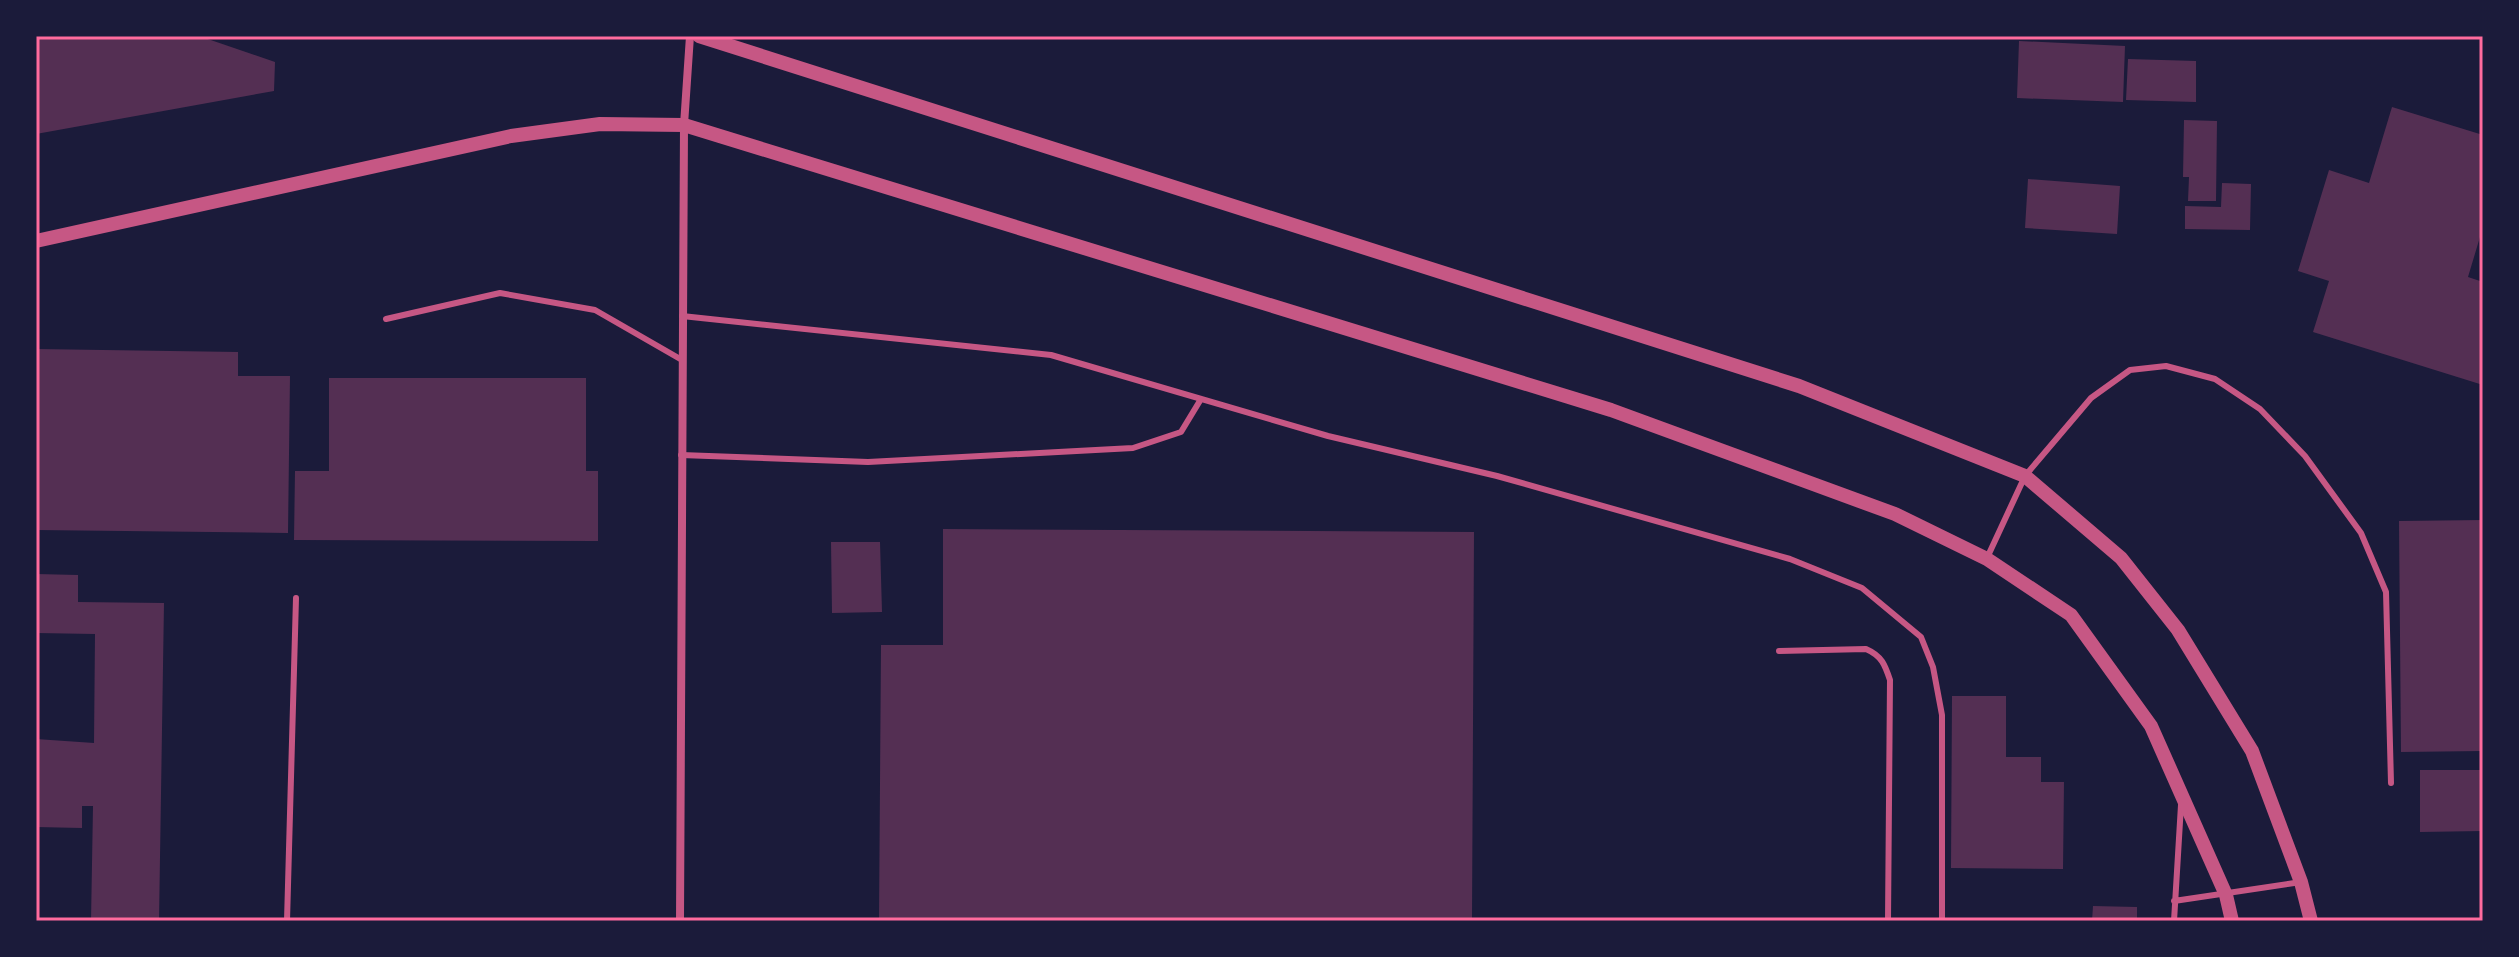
<svg xmlns="http://www.w3.org/2000/svg" width="2519" height="957" viewBox="0 0 2519 957" font-family="'Golos Text',sans-serif">
<style>
.building{fill:#542f53}
.lines{fill:none;stroke-linecap:round;stroke-linejoin:round}
.service{stroke:#c65784;stroke-width:6}
.minor{stroke:#c65784;stroke-width:8}
.tertiary{stroke:#c65784;stroke-width:14}
.neatline{fill:none;stroke:#ff6b9d;stroke-width:3}
</style>
<rect width="100%" height="100%" fill="#1b1b3a"/>
<path class="building" d="M36,36H199L275,62L274,91L36,134Z
M2019,41L2125,46L2123,102L2017,98Z
M2128,59L2196,61V102L2126,100Z
M2392,107L2483,135V227L2468,277L2483,282V385L2313,332L2329,281L2298,271L2329,170L2369,183Z
M2184,120L2217,121L2216,201H2188L2189,177H2183Z
M2028,179L2120,186L2117,234L2025,228Z
M2222,183L2251,184L2250,230L2185,229V206L2221,207Z
M36,349L238,352V376H290L288,533L36,530Z
M329,378H586V471H598V541L294,540L295,471H329Z
M2483,520V751L2401,752L2399,521Z
M943,529L1474,532L1472,921H879L881,645H943Z
M831,542H880L882,612L832,613Z
M36,574L78,575V602L164,603L159,921H91L93,806H82V828L36,827V739L94,743L95,634L36,633Z
M1952,696H2006V757H2041V782H2064L2063,869L1951,868Z
M2420,770H2483V831L2420,832Z
M2093,906L2137,907V921H2092Z"/>
<g class="lines">
<path class="service" d="M682,316L1051,355L1328,436L1497,476L1790,559L1862,588L1921,637L1933,667L1942,715V921
M386,319L500,293L595,310L682,360
M681,455L868,462L1133,448L1181,432L1201,399
M1987,558L2025,476L2091,398L2130,370L2166,366L2215,379L2260,409L2305,456L2361,533L2386,592L2391,783
M1779,651L1866,649C1882,656 1885,665 1890,680L1888,921
M2174,901L2301,882
M287,921L296,598
M2174,921L2181,805"/>
<path class="minor" d="M680,921L684,125L690,36"/>
<path class="tertiary" d="M699,36L1799,386L2025,476L2121,558L2178,630L2252,751L2301,882L2311,921
M36,241L511,136L600,124L684,125L1611,410L1895,514L1987,559L2071,615L2151,726L2226,895L2232,921"/>
</g>
<rect width="2519" height="957" fill="none" stroke="#1b1b3a" stroke-width="76"/>
<rect x="38" y="38" width="2443" height="881" class="neatline"/>
</svg>
